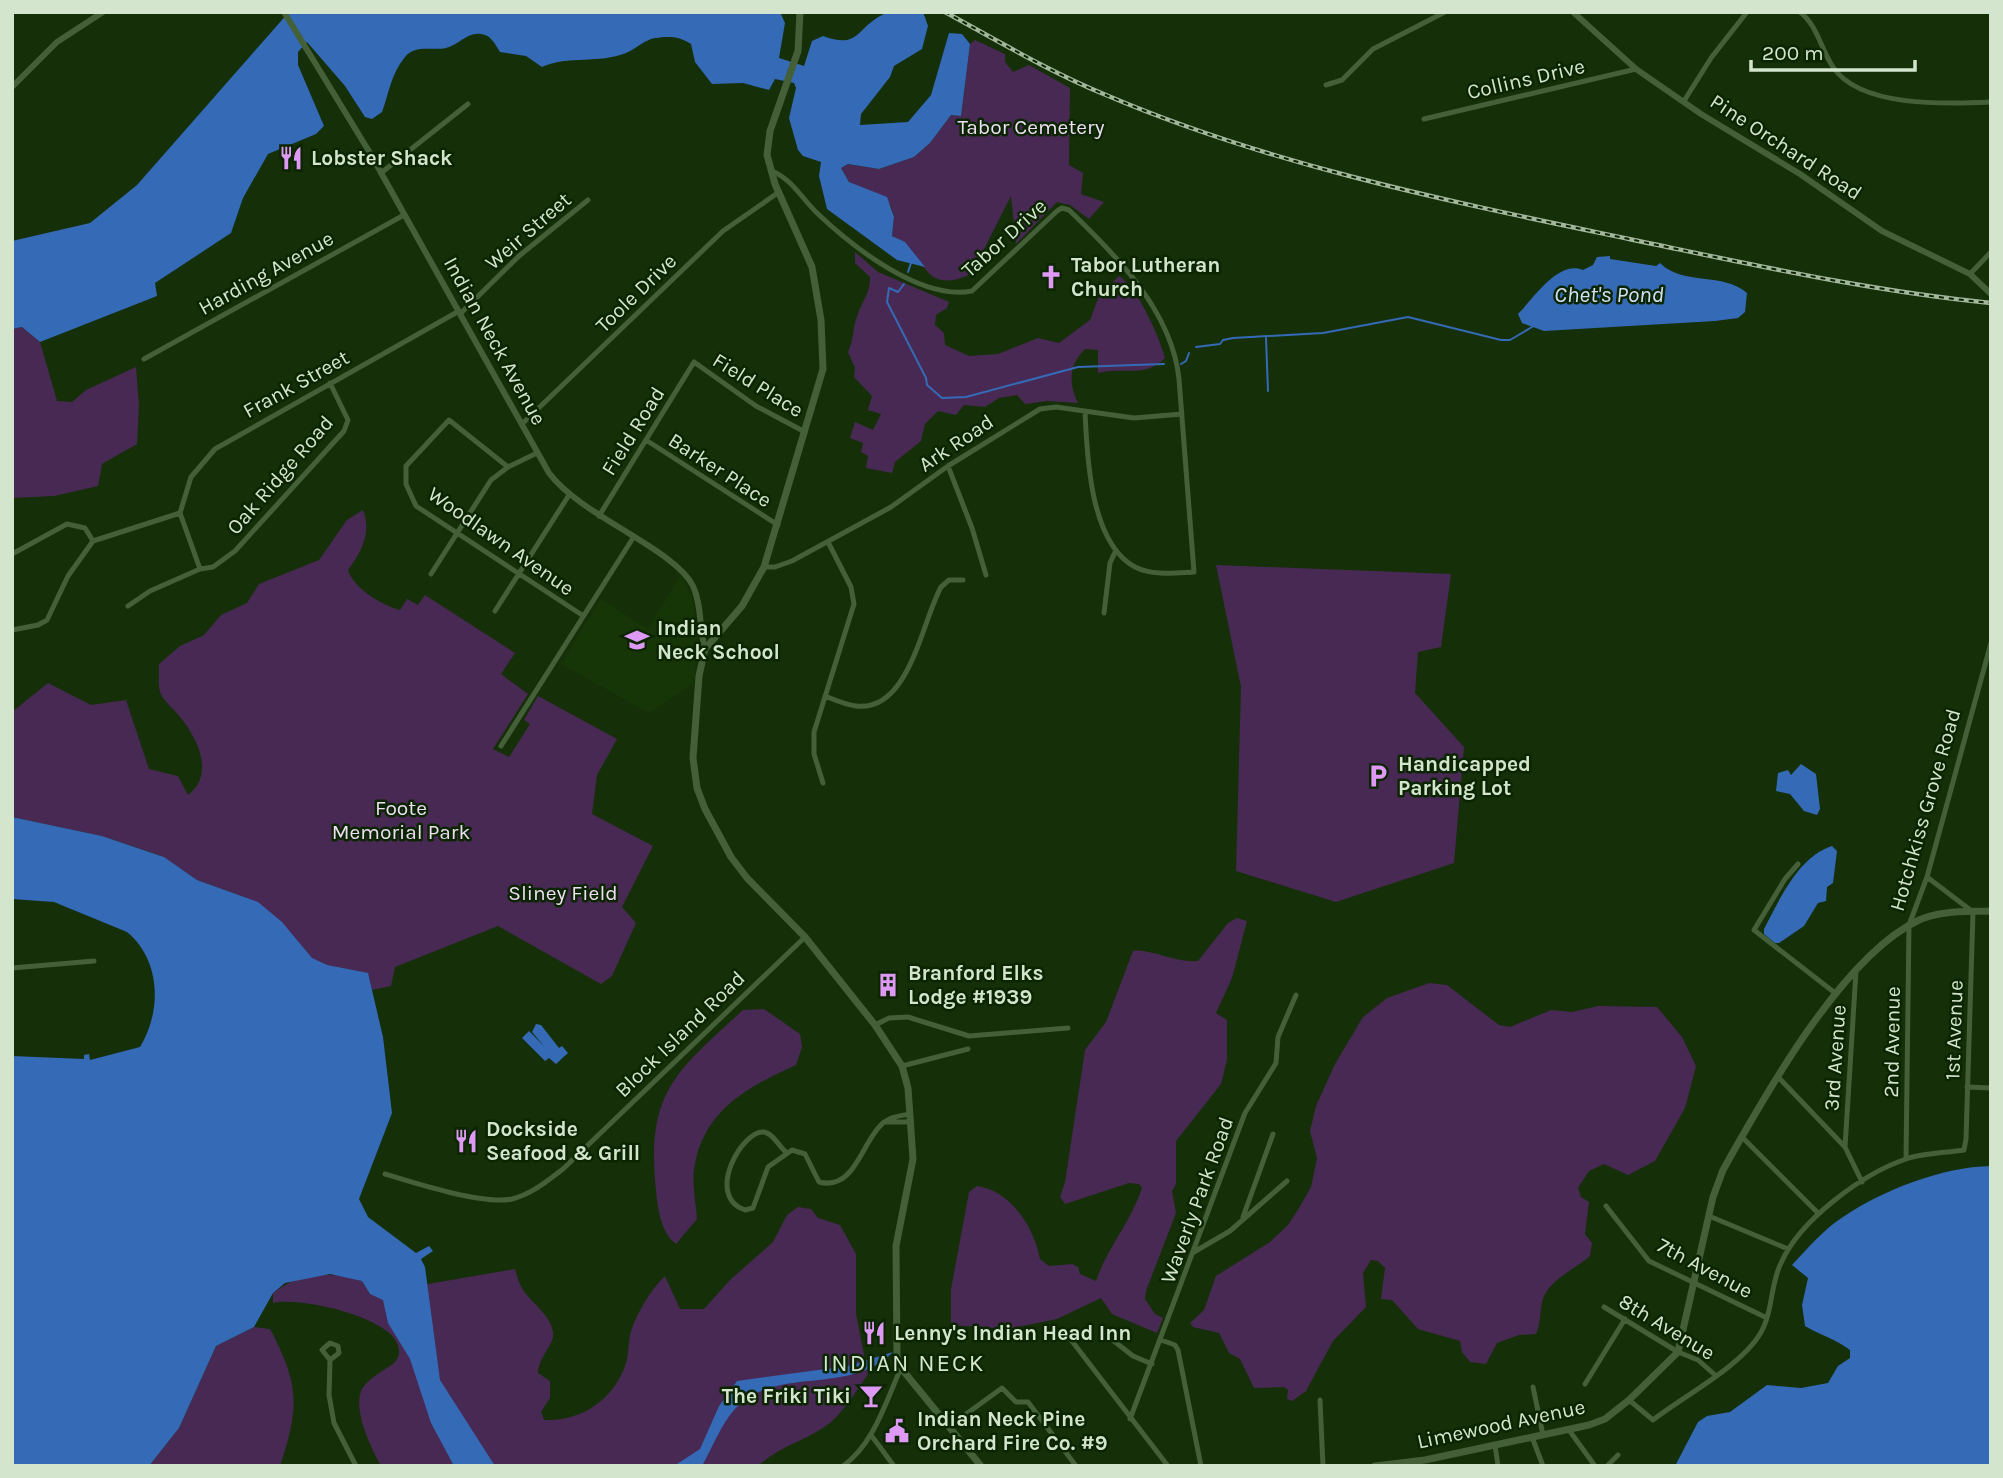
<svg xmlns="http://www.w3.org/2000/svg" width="2003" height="1478" viewBox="0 0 2003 1478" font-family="Karla,sans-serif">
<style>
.built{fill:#173607}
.green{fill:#482953}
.water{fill:#346ab6}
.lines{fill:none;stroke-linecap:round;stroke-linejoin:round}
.stream{stroke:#346ab6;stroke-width:2}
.minor{stroke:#436038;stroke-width:5}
.tertiary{stroke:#436038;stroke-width:6}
.secondary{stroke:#436038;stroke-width:7}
.rail-casing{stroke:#a2b69b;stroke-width:4.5}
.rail{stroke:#0b2501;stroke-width:2;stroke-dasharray:5;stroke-linecap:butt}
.labels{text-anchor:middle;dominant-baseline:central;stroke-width:5;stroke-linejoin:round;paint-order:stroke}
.street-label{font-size:21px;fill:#d4e5ce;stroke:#0b2501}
.park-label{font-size:21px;fill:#eedef3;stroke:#0b2501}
.poi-label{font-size:21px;font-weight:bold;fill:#d4e5ce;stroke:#0b2501;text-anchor:start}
.water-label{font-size:23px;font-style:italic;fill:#d2e0f5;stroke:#0b2501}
.quarter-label{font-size:24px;letter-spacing:2px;fill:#d4e5ce;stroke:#0b2501}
</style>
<rect width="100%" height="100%" fill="#152f09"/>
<path class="built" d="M681,575L693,599L695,620L698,648L694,683L649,713L561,664L601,599L648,629Z"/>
<path class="green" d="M975,40L1005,54V62L1013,72L1029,65L1070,88L1069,165L1083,173L1081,194L1104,202L1089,219L1070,205L1057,202L1016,244L1011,196L982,253V266C969,278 941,289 927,271C915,257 910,244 892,236L894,217L890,204L849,182L841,168L848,164L879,169L914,157L930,143L951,115L961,116L970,44Z
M855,252L878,272L949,302L947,308L936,315L935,325L944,333L945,345L969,356L998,354L1038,338L1059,343L1090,320L1099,296L1119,276C1138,288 1159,336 1165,358C1145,379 1122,366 1098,373V350L1085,349C1069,364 1068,384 1078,403L1047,401L1025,404L1017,395L999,398L985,407L964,405L956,415L938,411L925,424L921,441L895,462L892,473L866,468L868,456L861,452L863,443L850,438L855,422L873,430L881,414L868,410L872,396L854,377L855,368L848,352C855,336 852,328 858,314C863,299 870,294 870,277L855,263Z
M22,327L40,342L57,401L72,402L86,390L136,367L139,405L137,444L102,464L98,486L54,496L12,498V329Z
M363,510C372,532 361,553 348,570C353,588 383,606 400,610L407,599L418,605L425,595L515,653L501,674L528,694L493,749L509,757L530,724L524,720L538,696L617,739L597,775L592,814L653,846L622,907L636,923L612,976L601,984L498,926L395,967L391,986L372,990L369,978L319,974L244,897L197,880L162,856L102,836L12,817V712L48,683L91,705L126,700L149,769L178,776L188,795C215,774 198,740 181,718C175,710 163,701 160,692C158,684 159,673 159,664L180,646L204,635L221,615L247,603L259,584L319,560L347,520Z
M1216,565L1451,574L1441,647L1418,652L1415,693L1464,747L1454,863L1336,902L1236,871L1241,687Z
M1237,918L1247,921L1232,978L1216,1013L1227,1020V1060L1221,1084L1176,1141V1184L1172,1191L1176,1213L1146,1291L1145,1299L1155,1314L1163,1318L1157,1333L1112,1314L1101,1298L1057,1319L1007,1329L951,1325V1289L969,1192L977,1186C1011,1191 1034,1227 1040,1259L1049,1266L1072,1264L1078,1267L1080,1274L1096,1281C1107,1248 1131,1222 1142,1188L1139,1184L1129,1183L1065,1204L1060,1197L1065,1182L1085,1050L1106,1022L1133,951C1149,948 1174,963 1198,961L1228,923Z
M1429,983L1447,985L1499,1025L1510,1027L1551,1010L1572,1012L1598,1006L1657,1007L1682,1037L1696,1066L1685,1108L1655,1161L1628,1175L1604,1164L1589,1171L1578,1188L1581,1197L1589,1202L1585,1234L1592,1243L1590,1256C1575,1269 1554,1277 1544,1296C1539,1307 1542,1322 1536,1334L1519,1335L1497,1343L1486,1364L1470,1362L1462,1352L1460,1341L1418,1329L1392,1300L1381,1299L1385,1268L1378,1261L1371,1260L1363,1273L1366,1307L1333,1341L1306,1391L1292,1401L1287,1399L1288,1390L1284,1387L1254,1388L1240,1359L1229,1353L1219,1333L1193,1327L1190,1323L1204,1310L1216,1276L1270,1242L1288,1225L1299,1208L1311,1187L1317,1158L1310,1131L1316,1106L1335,1064L1363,1017L1387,998Z
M764,1009L800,1034L802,1047L796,1065C750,1086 705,1109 695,1164C691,1180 696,1202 697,1219L676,1244C661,1233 658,1209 656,1191C646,1091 676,1072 743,1010Z
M798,1207L811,1209L818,1218L840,1225L856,1254V1314L868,1374C857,1390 845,1410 830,1423C808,1440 779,1446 758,1466H381C371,1448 352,1409 362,1389C366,1382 375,1376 382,1371C390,1366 399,1362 399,1352C402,1318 298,1296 273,1303V1293C298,1273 332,1270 362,1281L370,1294L515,1269C517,1276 519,1284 523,1290C532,1303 551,1316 553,1332C555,1345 539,1355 538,1373L550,1381V1398L541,1412L544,1420C581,1422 615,1399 626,1363C629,1353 628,1341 631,1331C638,1311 650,1291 665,1276L680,1309H704L730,1280L773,1242L787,1215Z
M254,1327L270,1329C299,1384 300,1406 280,1466H149L179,1428L216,1346Z"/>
<path class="water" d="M289,12H780L785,23L779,58L804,66L812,41L823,36C860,50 856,27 884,14C895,9 912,12 923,12L928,26L922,49L894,66L890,77L861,114L860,125L908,122L931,95L949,33L962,34L970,44L961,116L951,115L930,143L914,157L879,169L848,164L841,168L849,182L887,197L894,217L892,236L905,242L925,267L897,260L827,209L819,176L821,162L803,156L798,150L789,118L796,88L794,83L775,79L769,90L743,83L712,84L695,62L691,44C679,36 669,36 655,38C644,40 636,49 626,53C599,64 568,55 542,67L526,56L500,52C495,44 491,35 481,34C467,32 459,45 446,48C432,51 415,44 405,57C391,74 389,93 382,112L372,119L365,117L345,86L307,42L298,52V65L324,126L316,134L268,154L243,198L231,233L155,283L157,296L40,342L22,327L12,329V241L90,223L137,185Z
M1610,256V259L1656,266L1660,263C1683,286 1724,272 1747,293L1745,312L1738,318L1715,321L1544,331L1522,323L1518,314C1534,298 1558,260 1583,270L1593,265L1597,257Z
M1801,764L1816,774L1820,809L1817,815L1804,811L1790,794L1776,791L1778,773L1788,770L1791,775Z
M12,817L102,836L164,857L197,880L258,902L282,922L312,958L327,965L368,973L383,1037L392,1113L359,1199L368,1217L416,1253L429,1246L433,1251L421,1259L425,1267L440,1380L495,1466H454L431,1423L410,1359L388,1323L383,1300L370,1294L362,1281L330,1274L285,1283L273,1293L254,1327L216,1346L179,1428L149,1466H12V1056L84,1059V1055L89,1054L90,1060L140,1047C162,1011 161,960 127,932L54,902L12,899Z
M1832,846L1837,851L1833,883L1827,887L1826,901L1818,903L1804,926L1779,943H1775L1764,934V929C1780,899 1798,857 1832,846Z
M536,1024L541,1025L559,1048L562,1046L568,1053L556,1064L549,1058L545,1061L522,1038L529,1031L544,1046L532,1032Z
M1991,1166V1466H1675L1698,1422L1707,1416L1730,1412L1767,1385L1801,1388L1828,1383L1838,1366L1850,1358V1350C1836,1339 1820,1335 1805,1326L1802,1305L1808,1278L1792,1265C1808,1248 1823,1230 1843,1217C1883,1190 1942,1167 1991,1166Z
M893,1352C849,1397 775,1364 734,1410C721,1425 712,1448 702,1466H674L700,1449L719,1406L737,1381L848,1366Z"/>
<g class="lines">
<path class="stream" d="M908,272L911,263
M904,284L898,292L889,288L887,302L926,378L927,385L942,398L966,397L1078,367L1164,364
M1266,338L1268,391
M1196,347L1220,344L1223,340L1233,338L1323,333L1408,317L1501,340H1510L1532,327
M1181,364L1186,361L1189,353"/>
<path class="minor" d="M1800,12C1818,26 1821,50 1833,67C1860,108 1947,104 1991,102
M1326,85L1342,80L1373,49L1445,12
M1684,101L1711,58L1747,12
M1424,119L1636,69
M772,171C793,180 802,199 818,214C853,247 921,301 972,291L1057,211L1062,208L1069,210C1116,255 1172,311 1179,379L1194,572C1175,573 1153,576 1135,567C1090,543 1087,456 1085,412
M381,173L468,104
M1970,274L1991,252
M460,314L519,256L588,200
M144,359L404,215
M522,424L723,231L779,192
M646,440L778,525
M948,466L972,528L986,575
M508,467L449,420L406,466V484L416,506L582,615
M599,516L694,362L756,406L805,432
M12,554L67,524L85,528L93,541
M764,567H775L792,561L891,507L948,466L1040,409L1056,407L1134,418L1182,414
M200,569L213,567L235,551L344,431L348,420L330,383
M431,574L491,480L508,467L537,453
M128,606L150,591L200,569L180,513L191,477L215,449L459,311
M495,611L569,495
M1104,613L1110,563L1115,552
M12,630L38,625L47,620L68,576L93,541L180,513
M825,696C835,700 846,705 856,706C909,713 922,621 941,587L949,580H963
M501,746L633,538
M823,783L814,754V732L854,604L851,587L828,542
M1798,864L1785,879L1754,930L1835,993
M12,968L94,961
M875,1025L889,1018L908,1017L969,1036L1068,1028
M902,1066L968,1049
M1779,1078L1845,1147L1862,1182
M1967,1087L1991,1088
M884,1122H911
M1742,1137L1818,1213
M1845,1147L1856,971
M787,1153C780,1148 773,1133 764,1132C743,1129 704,1196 745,1210L753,1208L768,1167L792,1150L805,1154L819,1182C854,1191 861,1145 880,1126C888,1117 899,1116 910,1114
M1906,1159L1909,925L1927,877L1991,643
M385,1174C414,1183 483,1205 512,1199C532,1194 547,1181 563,1169L805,937
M1606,1206L1649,1261L1767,1318
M1709,1216L1788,1249
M1243,1217L1273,1134
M1194,1252L1230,1231L1287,1181
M1604,1307L1678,1352L1698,1360L1715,1375
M1065,1332L1168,1466
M1110,1338L1133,1356L1152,1364
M1161,1340L1175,1345L1178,1350L1201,1466
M330,1360L339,1353L338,1346L330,1343L322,1350L330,1360L329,1395L334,1423L356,1466
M1585,1384L1625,1319
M1533,1387L1543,1435
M1320,1400L1323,1466
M1629,1400L1653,1420C1684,1396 1741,1366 1760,1334C1773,1313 1770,1285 1781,1263C1800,1220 1862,1174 1906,1159C1923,1153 1945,1153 1964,1150L1966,1139L1973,912L1927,877
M1130,1419L1245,1113L1276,1063L1278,1037L1296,995
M951,1425L1002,1388L1016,1402H1028L1076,1466
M1569,1430L1595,1466
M871,1435L894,1466
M1532,1437L1543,1466
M1495,1445L1498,1466
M843,1466C874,1444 886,1401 901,1368
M1607,1466L1618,1455"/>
<path class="tertiary" d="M284,12L370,153L549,473C581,516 675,549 693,586C702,605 699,629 705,649
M1573,12L1636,69L1701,114L1800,174L1882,231L1970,274L1991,294
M12,87L57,42L103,12"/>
<path class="secondary" d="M800,12L798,51L770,131L767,155L775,184L812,267L821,320L823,369L764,567L742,606L705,649L699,676L693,758L697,788L705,809L731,857L747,878L805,937L875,1025L902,1066L908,1088L913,1159L896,1246L897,1356L901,1368L981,1466
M1375,1466L1425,1460L1589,1425L1605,1419L1629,1400L1678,1352L1713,1197L1723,1170C1764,1097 1841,958 1917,921C1939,910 1967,912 1991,911"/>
<g class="rail-casing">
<path id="rail" d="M945,12C998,41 1050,72 1106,95C1272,166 1453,202 1629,239C1750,264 1868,291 1991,303"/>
</g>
<use href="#rail" class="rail"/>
</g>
<defs>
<g id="restaurant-bare" transform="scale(1.89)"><path d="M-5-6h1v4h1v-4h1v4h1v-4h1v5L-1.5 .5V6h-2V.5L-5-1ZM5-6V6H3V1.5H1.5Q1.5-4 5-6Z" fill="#dd99f4" stroke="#0b2501" stroke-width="2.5" paint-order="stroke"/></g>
<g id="church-bare" transform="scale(1.89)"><path d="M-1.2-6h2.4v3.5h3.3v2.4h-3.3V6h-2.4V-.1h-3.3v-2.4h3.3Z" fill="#dd99f4" stroke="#0b2501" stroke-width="2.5" paint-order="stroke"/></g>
<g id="school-bare" transform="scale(1.89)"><path d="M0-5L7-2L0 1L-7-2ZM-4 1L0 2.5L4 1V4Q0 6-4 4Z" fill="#dd99f4" stroke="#0b2501" stroke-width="2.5" paint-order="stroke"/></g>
<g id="parking-bare" transform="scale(1.89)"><path d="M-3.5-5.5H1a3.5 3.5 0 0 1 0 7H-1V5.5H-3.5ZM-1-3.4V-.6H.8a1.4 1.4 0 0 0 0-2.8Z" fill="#dd99f4" stroke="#0b2501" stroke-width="2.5" paint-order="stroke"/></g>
<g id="building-bare" transform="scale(1.89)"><path d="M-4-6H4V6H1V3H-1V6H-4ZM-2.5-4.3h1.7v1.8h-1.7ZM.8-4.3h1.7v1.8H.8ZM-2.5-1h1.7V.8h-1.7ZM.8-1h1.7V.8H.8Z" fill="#dd99f4" stroke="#0b2501" stroke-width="2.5" paint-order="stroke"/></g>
<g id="bar-bare" transform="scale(1.89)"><path d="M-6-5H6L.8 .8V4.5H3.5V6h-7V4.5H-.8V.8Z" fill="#dd99f4" stroke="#0b2501" stroke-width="2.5" paint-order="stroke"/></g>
<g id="civic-bare" transform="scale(1.89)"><path d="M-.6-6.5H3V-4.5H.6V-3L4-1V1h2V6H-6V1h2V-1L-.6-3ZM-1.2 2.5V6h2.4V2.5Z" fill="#dd99f4" stroke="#0b2501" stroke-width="2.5" paint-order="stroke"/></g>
</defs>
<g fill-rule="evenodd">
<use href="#restaurant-bare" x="291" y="158"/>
<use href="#church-bare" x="1051" y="277"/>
<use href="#school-bare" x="637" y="640"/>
<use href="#parking-bare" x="1378" y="776"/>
<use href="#building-bare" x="888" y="985"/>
<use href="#restaurant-bare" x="466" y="1141"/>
<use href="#restaurant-bare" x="874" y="1333"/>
<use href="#bar-bare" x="871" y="1396"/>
<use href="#civic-bare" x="897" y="1431"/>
</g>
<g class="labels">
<g class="street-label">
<text transform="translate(1526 79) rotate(-13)">Collins Drive</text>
<text transform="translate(1786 147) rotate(33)">Pine Orchard Road</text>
<text transform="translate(528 231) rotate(-41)">Weir Street</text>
<text transform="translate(1004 238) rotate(-42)">Tabor Drive</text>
<text transform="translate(266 273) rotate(-29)">Harding Avenue</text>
<text transform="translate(636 293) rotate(-44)">Toole Drive</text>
<text transform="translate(495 341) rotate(61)">Indian Neck Avenue</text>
<text transform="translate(296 384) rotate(-29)">Frank Street</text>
<text transform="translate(758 385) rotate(32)">Field Place</text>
<text transform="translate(633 431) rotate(-58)">Field Road</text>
<text transform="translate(956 443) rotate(-34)">Ark Road</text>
<text transform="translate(720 470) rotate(33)">Barker Place</text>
<text transform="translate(280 475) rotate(-49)">Oak Ridge Road</text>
<text transform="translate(501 541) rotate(35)">Woodlawn Avenue</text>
<text transform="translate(1925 810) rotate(-74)">Hotchkiss Grove Road</text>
<text transform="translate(1954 1030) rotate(-88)">1st Avenue</text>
<text transform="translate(680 1034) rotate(-44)">Block Island Road</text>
<text transform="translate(1892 1042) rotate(-89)">2nd Avenue</text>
<text transform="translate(1835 1058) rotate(-86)">3rd Avenue</text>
<text transform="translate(1197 1200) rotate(-70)">Waverly Park Road</text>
<text transform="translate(1705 1268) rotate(28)">7th Avenue</text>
<text transform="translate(1667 1327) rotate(31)">8th Avenue</text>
<text transform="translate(1501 1424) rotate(-12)">Limewood Avenue</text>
</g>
<g class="park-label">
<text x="1031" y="127">Tabor Cemetery</text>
<text x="401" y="808">Foote<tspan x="401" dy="24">Memorial Park</tspan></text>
<text x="563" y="893">Sliney Field</text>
</g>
<g class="poi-label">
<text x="311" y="158">Lobster Shack</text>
<text x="1071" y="265">Tabor Lutheran<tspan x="1071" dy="24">Church</tspan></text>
<text x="657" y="628">Indian<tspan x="657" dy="24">Neck School</tspan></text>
<text x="1398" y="764">Handicapped<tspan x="1398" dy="24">Parking Lot</tspan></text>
<text x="908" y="973">Branford Elks<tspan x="908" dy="24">Lodge #1939</tspan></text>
<text x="486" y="1129">Dockside<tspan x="486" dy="24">Seafood &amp; Grill</tspan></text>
<text x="894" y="1333">Lenny's Indian Head Inn</text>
<text x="851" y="1396" text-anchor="end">The Friki Tiki</text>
<text x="917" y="1419">Indian Neck Pine<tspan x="917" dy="24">Orchard Fire Co. #9</tspan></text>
</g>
<g class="water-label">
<text x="1609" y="294">Chet's Pond</text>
</g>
<g class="quarter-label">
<text x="904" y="1363">INDIAN NECK</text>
</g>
</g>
<rect width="2003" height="1478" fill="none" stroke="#d4e5ce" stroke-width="28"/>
<path d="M1751 60v10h164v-10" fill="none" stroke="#d4e5ce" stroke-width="3.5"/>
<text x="1762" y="60" font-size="21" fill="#d4e5ce" stroke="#0b2501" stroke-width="5" paint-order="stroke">200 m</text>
</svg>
